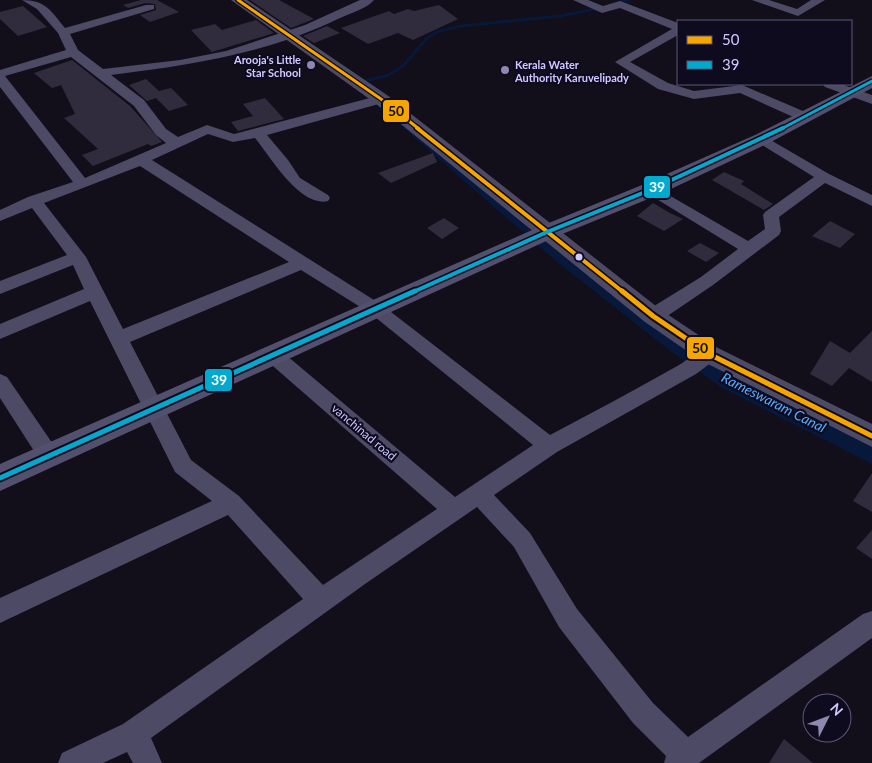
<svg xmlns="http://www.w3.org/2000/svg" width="872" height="763" viewBox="0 0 872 763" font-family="Lato,sans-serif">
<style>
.water{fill:#07183a}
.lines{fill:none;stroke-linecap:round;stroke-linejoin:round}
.stream{stroke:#07183a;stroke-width:3}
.building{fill:#302c3e}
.minor{fill:#4c4a64;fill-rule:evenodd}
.tertiary{fill:#4c4a64;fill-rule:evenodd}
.secondary{fill:#53506e;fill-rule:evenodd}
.bus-1-far2-casing{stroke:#0f0b1f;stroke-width:5.5}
.bus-1-far1-casing{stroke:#0f0b1f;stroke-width:7}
.bus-1-casing{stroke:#0f0b1f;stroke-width:9}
.bus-2-far2-casing{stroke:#0f0b1f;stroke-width:5.5}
.bus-2-far1-casing{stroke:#0f0b1f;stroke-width:7}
.bus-2-casing{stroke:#0f0b1f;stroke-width:9}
.bus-1-far2{stroke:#f7a600;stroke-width:3}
.bus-1-far1{stroke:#f7a600;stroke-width:4}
.bus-1{stroke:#f7a600;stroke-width:5}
.bus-2-far2{stroke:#00a9ce;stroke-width:3}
.bus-2-far1{stroke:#00a9ce;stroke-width:4}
.bus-2{stroke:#00a9ce;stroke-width:5}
.poi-dot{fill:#8e88af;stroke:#0f0b1f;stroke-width:2}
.bus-dot{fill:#d0c9ff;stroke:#0f0b1f;stroke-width:2}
.labels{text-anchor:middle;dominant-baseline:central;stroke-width:4.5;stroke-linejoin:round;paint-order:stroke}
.far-poi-label{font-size:11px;font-weight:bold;fill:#d0c9ff;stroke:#0f0b1f;text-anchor:end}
.street-label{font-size:12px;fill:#d0c9ff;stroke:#0f0b1f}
.water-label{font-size:14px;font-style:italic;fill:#57adff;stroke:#0f0b1f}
.line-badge{stroke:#0f0b1f;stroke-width:2}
.badge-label{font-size:14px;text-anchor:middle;font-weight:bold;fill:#fff}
.pale-badge-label{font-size:14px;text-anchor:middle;font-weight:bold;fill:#111}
</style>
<rect width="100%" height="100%" fill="#120f1a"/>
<path class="water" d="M291,38L355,83L562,255L872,443V464L722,388L669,350L556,261L384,111Z"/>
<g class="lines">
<path class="stream" d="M617,3L629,0
M364,81L389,75L404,65L427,38L439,31L462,26L560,16L599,8"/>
</g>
<path class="building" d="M141,0H157L179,12L150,22L140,15L156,10L155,4L145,3L128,8L123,5Z
M250,0H279L314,19L291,28Z
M439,5L458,19L413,40L398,33L368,44L341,28L389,11L394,14L408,9L414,11Z
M23,6L47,27L18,36L0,19V12Z
M256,20L274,33L212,52L191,30L215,24L222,30Z
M327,26L340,33L314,43L303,36Z
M72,60L130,106L162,142L151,146L148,144L93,166L82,155L98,149L64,118L75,114L61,85L52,88L34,73Z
M146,79L159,91L171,88L188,105L169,111L156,98L147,101L129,85Z
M265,98L284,119L238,131L231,122L253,116L243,104Z
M433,153L437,162L391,183L378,173Z
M724,172L744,181L741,184L773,204L764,210L712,180Z
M653,203L670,213L683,219L664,231L637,216Z
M444,218L459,228L442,239L427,228Z
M830,221L855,234L840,248L812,236Z
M700,243L719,253L706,262L687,251Z
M872,331V382L849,368L832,386L810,374L830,341L850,353Z
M872,473V512L853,501Z
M872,530V559L856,548Z
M784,739L813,763H769Z"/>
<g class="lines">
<path class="minor" d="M22,0C46,0 51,11 65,28L146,5H154V9L70,34L78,50L103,69L180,60L226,51L305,25L360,0H374C366,9 351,13 340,18C266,54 192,65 111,75L144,100L166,129L178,137L207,125L234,134L381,95L386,96L388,99L386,102L267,135L288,160L300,178L328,195L330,198L328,201C300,208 270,156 255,138L233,142L208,134L152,160L382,305L550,435C593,412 637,389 679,365C692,358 701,344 716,349L719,354L716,359L696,374L557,452L494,495L530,533L577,609L653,703L688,737L863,614L872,611V638L699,763H664L666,756L633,723L559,627L514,547L477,507L365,584L151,738L162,763H133L127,752L103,763H58L62,753L123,724L303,599L228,515L0,623V598L212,501L175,472L90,301L0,339V324L84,289L73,265L0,294V281L67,255L32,208L0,221V210L28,197L73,182L0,87V70L66,50L58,33L37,9ZM71,57L134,106L156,135L166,143L85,178L5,76ZM140,166L289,262L123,329L86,257L44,203ZM301,270L370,313L533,445L455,497L280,350L273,348L266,350L263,355L266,360L437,509L323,585L239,496L191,460L130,342Z
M573,0H588L603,6L620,1L678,23V35L630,62L668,83L694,91L742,85L810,114L812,117L805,121L800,120L740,93L694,99L658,89L615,62L672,29L620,8L602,13Z
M752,0H769L797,9L811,0H825L798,16Z
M823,84H841L872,95V104L825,87Z
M762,135L829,174L872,195V206L825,183L779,217L781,231L779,235L713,285L660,321L653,322L646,321L644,316L646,311L701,277L738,249L642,190L650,185L655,187L748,241L765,229L763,215L765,212L814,177L757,142L755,139L757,136Z
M0,374L7,377L57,450L60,456L57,462L49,465L41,462L0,398Z"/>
<path class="tertiary" d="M231,0H247L387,95L661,310L718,348L872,424V447L700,360L645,322L375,103Z"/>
<path class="secondary" d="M872,76V88L769,143L658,195L555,237L0,491V464L539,227L642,185L755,135Z"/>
<g class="bus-1-far2-casing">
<path id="bus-1-far2" d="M238,0L381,99L419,129"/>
</g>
<g class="bus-1-far1-casing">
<path id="bus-1-far1" d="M417,128L623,292"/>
</g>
<g class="bus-1-casing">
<path id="bus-1" d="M622,291L653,316L709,354L872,436"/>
</g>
<g class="bus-2-far2-casing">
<path id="bus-2-far2" d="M781,129L872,81"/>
</g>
<g class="bus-2-far1-casing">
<path id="bus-2-far1" d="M413,292L547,232L650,190L783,128"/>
</g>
<g class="bus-2-casing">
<path id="bus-2" d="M0,478L415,291"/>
</g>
<use href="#bus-1-far2" class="bus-1-far2"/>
<use href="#bus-1-far1" class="bus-1-far1"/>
<use href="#bus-1" class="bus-1"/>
<use href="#bus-2-far2" class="bus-2-far2"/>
<use href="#bus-2-far1" class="bus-2-far1"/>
<use href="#bus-2" class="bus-2"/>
</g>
<g class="poi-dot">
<circle cx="311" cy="65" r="5"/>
<circle cx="505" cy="70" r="5"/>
</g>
<circle class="bus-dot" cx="579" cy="257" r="4.5"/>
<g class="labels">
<g class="far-poi-label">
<text x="301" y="59">Arooja's Little<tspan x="301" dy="13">Star School</tspan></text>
<text x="515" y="64" text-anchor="start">Kerala Water<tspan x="515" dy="13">Authority Karuvelipady</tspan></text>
</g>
<g class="street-label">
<text transform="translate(364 432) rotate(40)">vanchinad road</text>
</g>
<g class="water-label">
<text transform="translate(774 402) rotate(27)">Rameswaram Canal</text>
</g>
</g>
<g class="line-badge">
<rect x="382" y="99" width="28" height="24" rx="5" fill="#f7a600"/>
<rect x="643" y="175" width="28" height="24" rx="5" fill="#00a9ce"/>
<rect x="686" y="336" width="29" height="24" rx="5" fill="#f7a600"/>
<rect x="204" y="368" width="29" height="24" rx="5" fill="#00a9ce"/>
</g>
<g class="badge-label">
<text x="657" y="192">39</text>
<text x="219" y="385">39</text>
</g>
<g class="pale-badge-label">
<text x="396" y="116">50</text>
<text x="700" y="353">50</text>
</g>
<rect x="677" y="20" width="175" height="65" fill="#0f0b1f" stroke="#5c5779"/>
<rect x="687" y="36" width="25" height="8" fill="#f7a600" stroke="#5c5779"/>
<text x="722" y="45" font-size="15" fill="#d0c9ff">50</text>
<rect x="687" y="61" width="25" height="8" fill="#00a9ce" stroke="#5c5779"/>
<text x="722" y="70" font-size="15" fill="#d0c9ff">39</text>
<g transform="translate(827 718) rotate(48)"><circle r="24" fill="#0f0b1f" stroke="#5c5779"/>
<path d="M0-4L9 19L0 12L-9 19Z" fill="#8e88af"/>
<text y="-8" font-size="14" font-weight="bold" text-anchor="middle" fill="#d0c9ff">N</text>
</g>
</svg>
